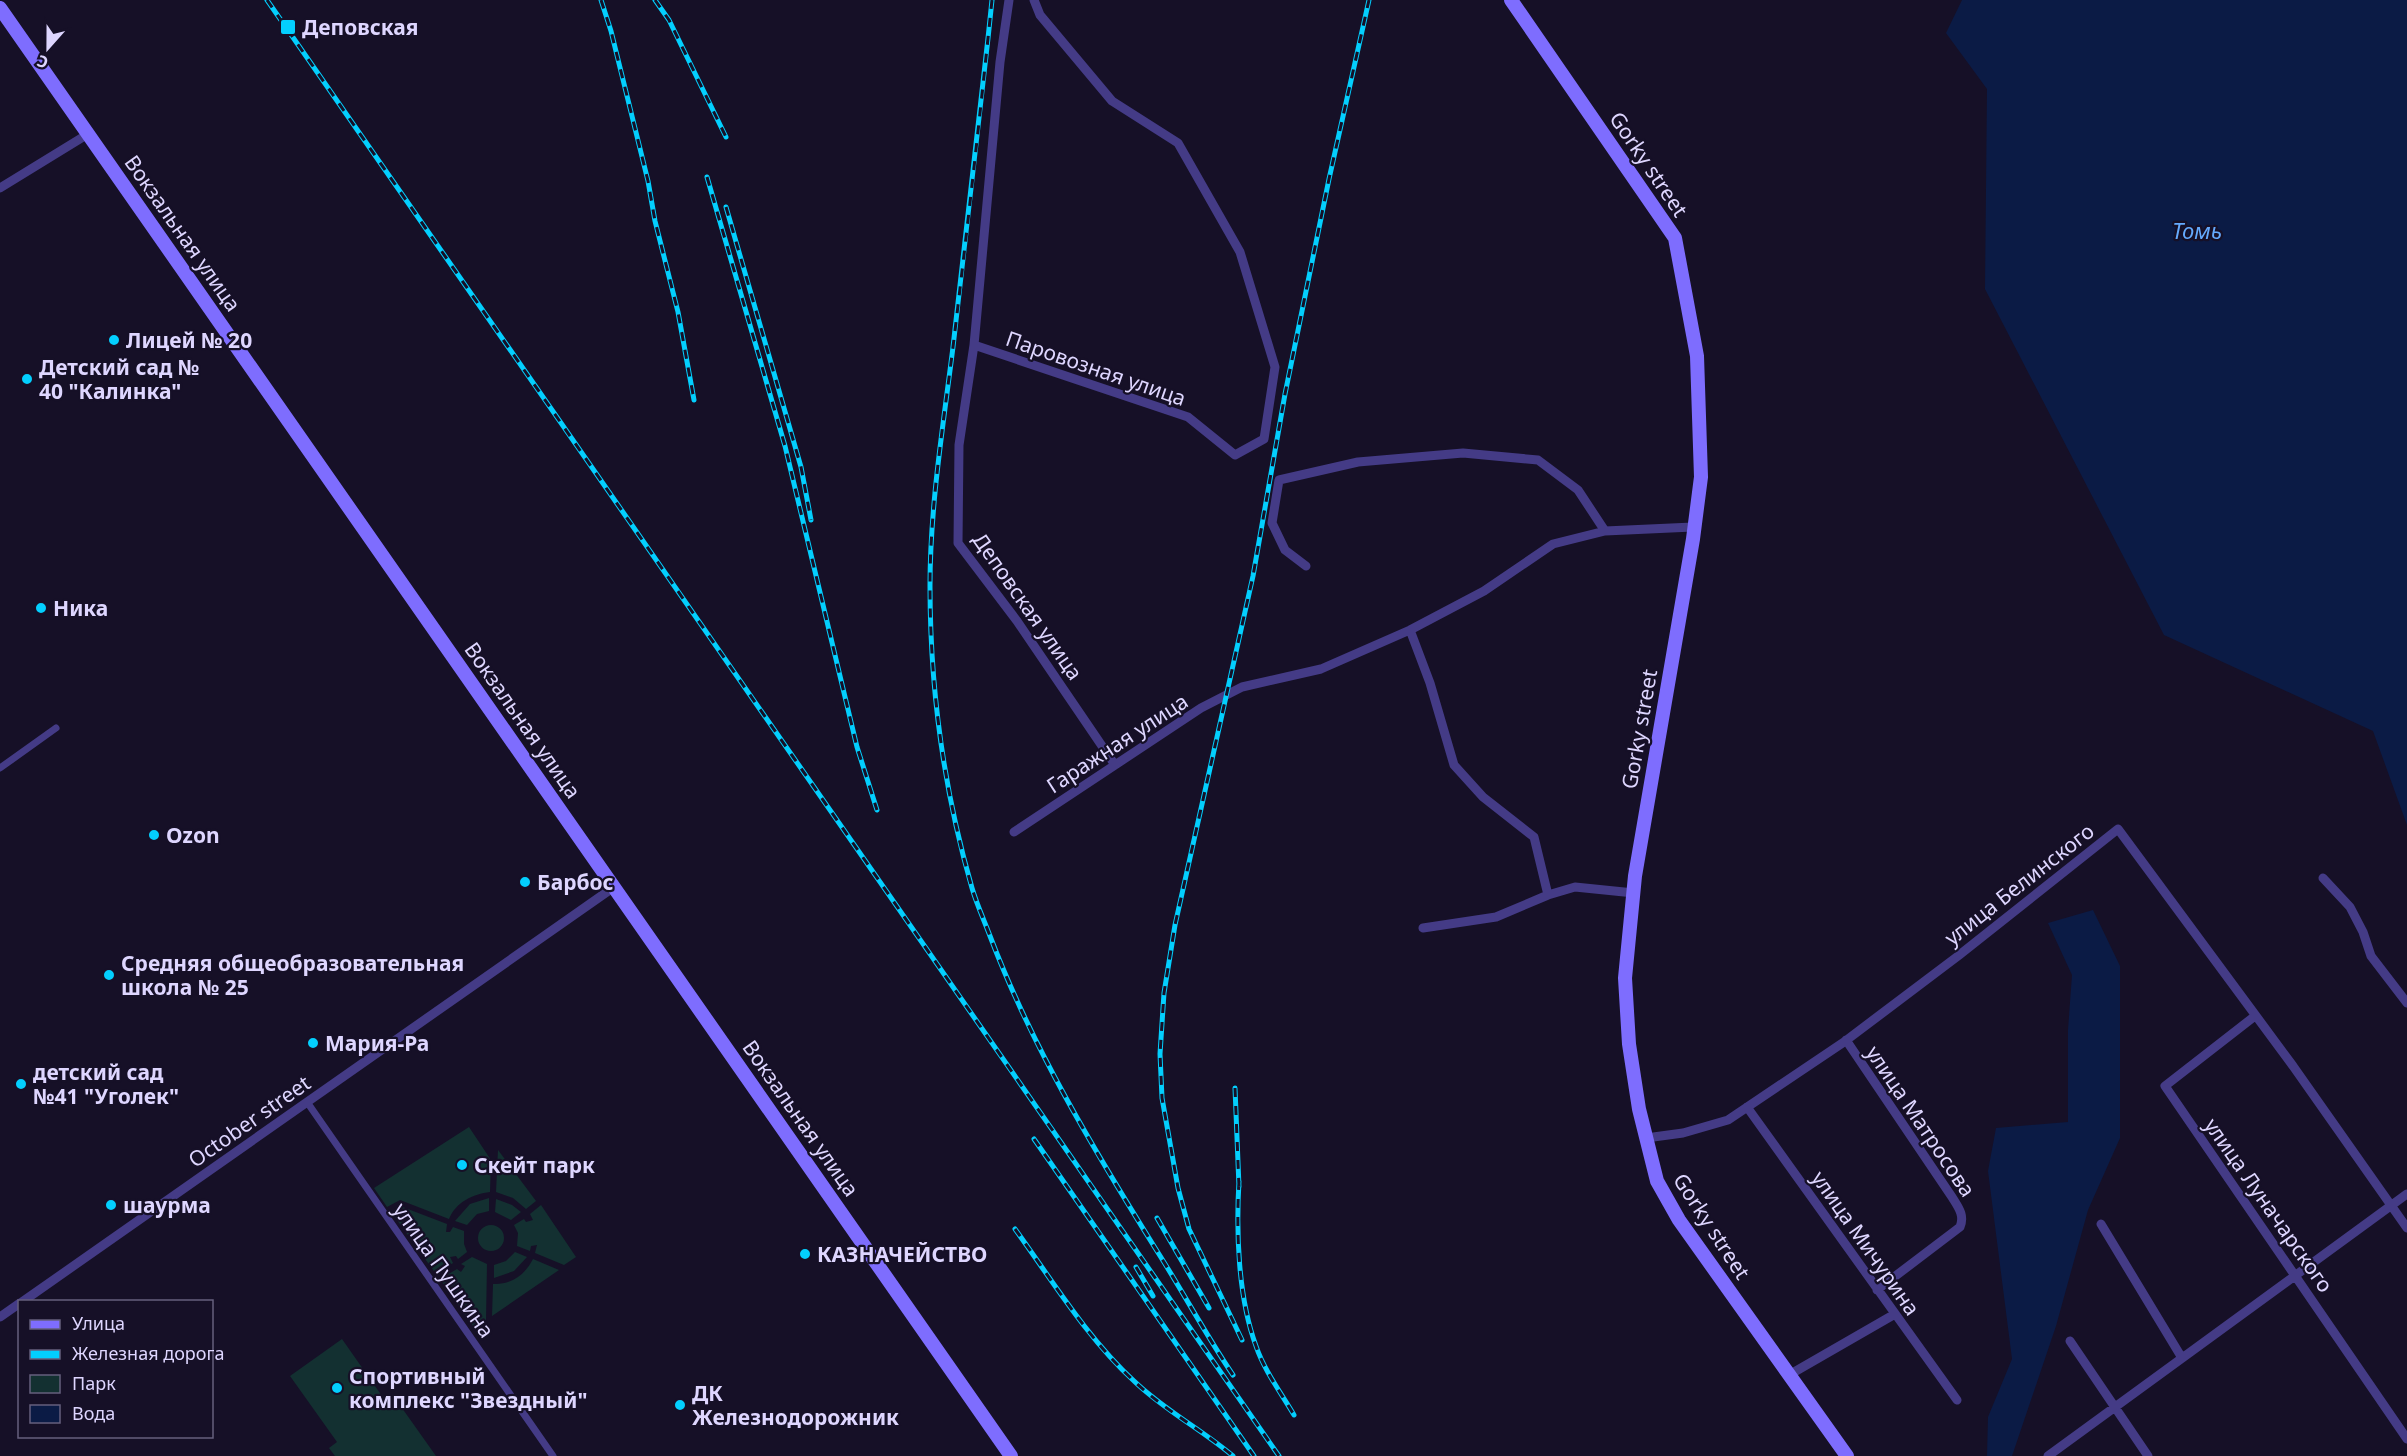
<svg xmlns="http://www.w3.org/2000/svg" width="2407" height="1456" viewBox="0 0 2407 1456" font-family="'Noto Sans',sans-serif">
<style>
.green{fill:#133031}
.water{fill:#0b1b45}
.lines{fill:none;stroke-linecap:round;stroke-linejoin:round}
.pedestrian{stroke:#443b86;stroke-width:7}
.minor{stroke:#443b86;stroke-width:9}
.secondary{stroke:#7e6dfe;stroke-width:14}
.rail-casing{stroke:#03cffe;stroke-width:5}
.rail{stroke:#161027;stroke-width:3;stroke-dasharray:9;stroke-linecap:butt}
.poi-dot{fill:#03cffe;stroke:#161027;stroke-width:2}
.labels{text-anchor:middle;dominant-baseline:central;stroke-width:4.5;stroke-linejoin:round;paint-order:stroke}
.poi-label{font-size:21px;font-weight:bold;fill:#ded6ff;stroke:#161027;text-anchor:start}
.street-label{font-size:21px;fill:#ded6ff;stroke:#161027}
.water-label{font-size:22px;font-style:italic;fill:#64aafe;stroke:#161027}
</style>
<rect width="100%" height="100%" fill="#161027"/>
<path class="green" d="M469,1127L491,1160L490,1192C473,1194 456,1202 449,1219L400,1200L387,1207L374,1188Z
M498,1150L536,1201L526,1209L513,1198L496,1192Z
M489,1198V1211L477,1214L467,1225L455,1221L470,1204Z
M496,1199L512,1205L521,1212L511,1220L495,1212Z
M541,1205L576,1257L564,1265L535,1253L537,1245L531,1246L530,1251L517,1246L518,1233L514,1225L524,1219L526,1222L533,1220L530,1214Z
M400,1206L447,1224L446,1232H450L453,1227L464,1231V1244L467,1252L458,1259L456,1256L450,1257L453,1263L436,1274L392,1213Z
M478 1238a13 13 0 1 1 26 0a13 13 0 1 1-26 0Z
M515,1252L527,1257L514,1271L494,1278V1265L506,1261Z
M472,1257L487,1264L486,1320L475,1329L440,1279L457,1269L461,1272L465,1266L461,1264Z
M533,1259L559,1270L492,1316L493,1284C511,1285 525,1275 533,1259Z
M342,1339L389,1406L397,1401L436,1456H335L329,1448L337,1442L290,1376Z"/>
<path class="water" d="M1962,0H2407V825L2373,731L2164,635L1985,289L1987,89L1946,33Z
M2093,910L2120,966V1138L2088,1210L2056,1326L2012,1456H1987L1988,1417L2012,1359L1988,1171L1996,1128L2068,1122V1030L2072,975L2048,923Z"/>
<g class="lines">
<path class="pedestrian" d="M0,768L56,728
M307,1102L553,1456"/>
<path class="minor" d="M1009,0L1000,62L974,345L959,445L958,543L1017,621L1115,765
M0,188L88,134
M974,345L1188,417L1235,455L1264,439L1275,367L1240,252L1178,143L1112,101L1040,15L1034,0
M1306,566L1285,550L1272,523L1279,480L1358,462L1463,453L1538,460L1578,490L1605,531
M1410,630L1430,683L1454,765L1483,797L1534,837L1548,895
M1014,832L1201,708L1242,687L1321,669L1410,630L1484,591L1553,544L1605,531L1693,527
M2323,878L2350,907L2363,932L2371,956L2407,1003
M1423,928L1496,917L1548,895L1575,887L1634,893
M2255,1016L2165,1086L2407,1439
M1846,1040L1952,1197C1958,1207 1965,1215 1960,1227L1877,1290
M1747,1107L1957,1400
M1646,1138L1683,1133L1728,1120L1844,1042L1958,956L2118,829L2293,1066L2407,1228
M2101,1224L2182,1358
M22,1302L614,887
M0,1317L20,1303
M2070,1341L2148,1456
M1789,1375L1895,1314
M2048,1456L2407,1194"/>
<path class="secondary" d="M1511,0L1675,238L1697,356L1701,477L1693,539L1635,876L1625,978L1629,1044L1639,1109L1657,1181L1679,1220L1847,1456
M0,8L1011,1456"/>
<g class="rail-casing">
<path id="rail" d="M267,0L1279,1456
M601,0L611,31L648,181L655,221L678,312L694,400
M655,0L669,20L726,137
M992,0C980,116 967,232 953,347C943,427 930,506 930,586C930,688 944,791 972,888C977,905 984,920 990,936C1032,1047 1094,1150 1157,1251C1183,1292 1206,1335 1233,1375
M707,177L785,446L857,747L877,810
M726,207L801,467L811,520
M1235,1088L1239,1187
M1034,1139L1254,1456
M1239,1181C1236,1232 1238,1297 1256,1346C1264,1370 1281,1393 1294,1415
M1157,1218L1209,1308
M1015,1229C1052,1280 1087,1338 1134,1381C1164,1410 1201,1429 1233,1456
M1136,1267L1153,1296
M1242,1340L1189,1229L1178,1188L1162,1098L1160,1054L1164,993L1175,925L1253,576L1285,394L1329,179L1369,0"/>
</g>
<use href="#rail" class="rail"/>
</g>
<g class="poi-dot">
<rect x="280" y="19" width="16" height="16" rx="3"/>
<circle cx="114" cy="340" r="6"/>
<circle cx="27" cy="379" r="6"/>
<circle cx="41" cy="608" r="6"/>
<circle cx="154" cy="835" r="6"/>
<circle cx="525" cy="882" r="6"/>
<circle cx="109" cy="975" r="6"/>
<circle cx="313" cy="1043" r="6"/>
<circle cx="21" cy="1084" r="6"/>
<circle cx="462" cy="1165" r="6"/>
<circle cx="111" cy="1205" r="6"/>
<circle cx="805" cy="1254" r="6"/>
<circle cx="337" cy="1388" r="6"/>
<circle cx="680" cy="1405" r="6"/>
</g>
<g class="labels">
<g class="poi-label">
<text x="302" y="27">Деповская</text>
<text x="126" y="340">Лицей № 20</text>
<text x="39" y="367">Детский сад №<tspan x="39" dy="24">40 "Калинка"</tspan></text>
<text x="53" y="608">Ника</text>
<text x="166" y="835">Ozon</text>
<text x="537" y="882">Барбос</text>
<text x="121" y="963">Средняя общеобразовательная<tspan x="121" dy="24">школа № 25</tspan></text>
<text x="325" y="1043">Мария-Ра</text>
<text x="33" y="1072">детский сад<tspan x="33" dy="24">№41 "Уголек"</tspan></text>
<text x="474" y="1165">Скейт парк</text>
<text x="123" y="1205">шаурма</text>
<text x="817" y="1254">КАЗНАЧЕЙСТВО</text>
<text x="349" y="1376">Спортивный<tspan x="349" dy="24">комплекс "Звездный"</tspan></text>
<text x="692" y="1393">ДК<tspan x="692" dy="24">Железнодорожник</tspan></text>
</g>
<g class="street-label">
<text transform="translate(1649 164) rotate(56)">Gorky street</text>
<text transform="translate(183 233) rotate(55)">Вокзальная улица</text>
<text transform="translate(1096 368) rotate(19)">Паровозная улица</text>
<text transform="translate(1028 606) rotate(55)">Деповская улица</text>
<text transform="translate(523 720) rotate(55)">Вокзальная улица</text>
<text transform="translate(1639 729) rotate(-80)">Gorky street</text>
<text transform="translate(1117 743) rotate(-33)">Гаражная улица</text>
<text transform="translate(2019 884) rotate(-38)">улица Белинского</text>
<text transform="translate(801 1118) rotate(55)">Вокзальная улица</text>
<text transform="translate(249 1121) rotate(-35)">October street</text>
<text transform="translate(1921 1121) rotate(56)">улица Матросова</text>
<text transform="translate(2269 1205) rotate(55)">улица Луначарского</text>
<text transform="translate(1712 1226) rotate(57)">Gorky street</text>
<text transform="translate(1866 1243) rotate(55)">улица Мичурина</text>
<text transform="translate(444 1270) rotate(55)">улица Пушкина</text>
</g>
<g class="water-label">
<text x="2197" y="230">Томь</text>
</g>
</g>
<rect x="18" y="1300" width="195" height="138" fill="#161027" stroke="#665f7d" stroke-width="1.5"/>
<rect x="30" y="1320" width="30" height="9" fill="#7e6dfe" stroke="#665f7d" stroke-width="1.5"/>
<text x="72" y="1330" font-size="18" fill="#ded6ff">Улица</text>
<rect x="30" y="1350" width="30" height="9" fill="#03cffe" stroke="#665f7d" stroke-width="1.5"/>
<text x="72" y="1360" font-size="18" fill="#ded6ff">Железная дорога</text>
<rect x="30" y="1375" width="30" height="18" fill="#133031" stroke="#665f7d" stroke-width="1.5"/>
<text x="72" y="1390" font-size="18" fill="#ded6ff">Парк</text>
<rect x="30" y="1405" width="30" height="18" fill="#0b1b45" stroke="#665f7d" stroke-width="1.5"/>
<text x="72" y="1420" font-size="18" fill="#ded6ff">Вода</text>
<g transform="translate(48 48) rotate(201)" stroke="#161027" stroke-width="4.5" paint-order="stroke">
<path d="M0-4.5L10 22L0 15L-10 22Z" fill="#ded6ff"/>
<text y="-9" font-size="16" font-weight="bold" text-anchor="middle" fill="#ded6ff">С</text>
</g>
</svg>
